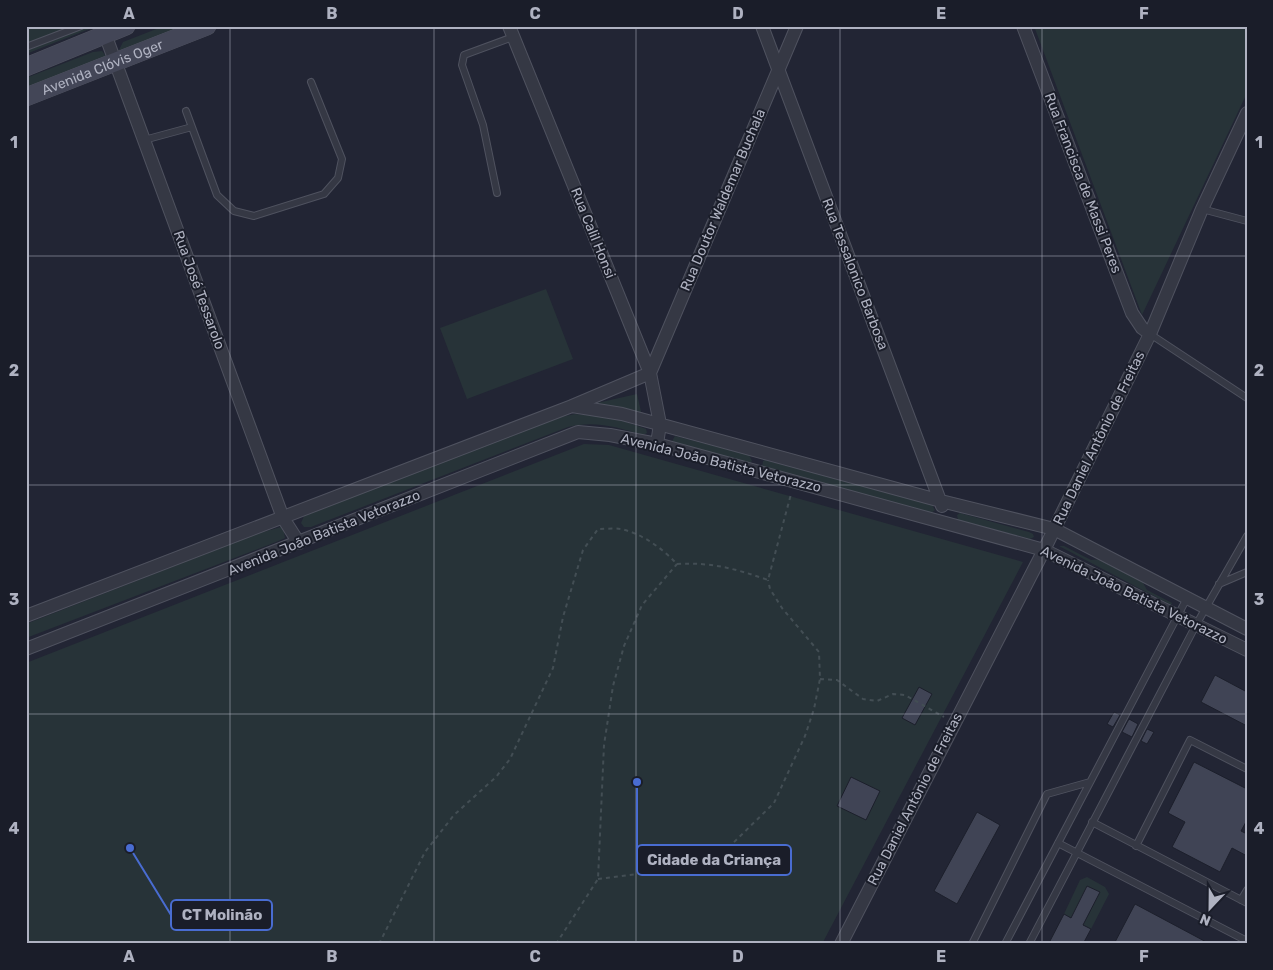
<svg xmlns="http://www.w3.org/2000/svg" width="1273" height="970" viewBox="0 0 1273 970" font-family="Rubik,sans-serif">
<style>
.green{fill:#273338}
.building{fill:#404455;stroke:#1c1f2b}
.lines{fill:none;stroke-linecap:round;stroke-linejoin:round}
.service-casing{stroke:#4f525f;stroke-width:8}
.minor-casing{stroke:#4f525f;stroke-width:14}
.secondary-casing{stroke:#4f525f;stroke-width:19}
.path{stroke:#434e54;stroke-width:2;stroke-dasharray:4 4;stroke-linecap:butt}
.service{stroke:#353844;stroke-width:6}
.minor{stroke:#353844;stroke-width:12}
.secondary{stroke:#434657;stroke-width:18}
.grid{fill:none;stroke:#afb2c1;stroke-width:1;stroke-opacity:0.55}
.labels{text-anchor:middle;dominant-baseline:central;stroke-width:4;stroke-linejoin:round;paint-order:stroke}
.street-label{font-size:14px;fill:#afb2c1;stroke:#1a1d29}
.leader{fill:none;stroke:#496cd1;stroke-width:2}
.callout-dot{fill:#496cd1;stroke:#1a1d29;stroke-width:2}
.callout{fill:#1a1d29;stroke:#496cd1;stroke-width:2}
.callout-label{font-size:15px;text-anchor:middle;font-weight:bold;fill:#afb2c1}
.neatline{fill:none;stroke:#afb2c1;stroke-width:2}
.grid-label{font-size:16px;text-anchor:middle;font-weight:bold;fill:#afb2c1}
</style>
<rect width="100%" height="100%" fill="#222534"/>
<path class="green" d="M26,26H97L26,54Z
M164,26H195L122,53L119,50L123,42Z
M1034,26H1247V93L1142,315Z
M102,51L105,55L104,61L26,92V78L93,52Z
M546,289L573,359L467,399L440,328Z
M637,394L642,416L588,405Z
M575,414L615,418L646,429L647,433L643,435C617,427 595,420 568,427L311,527H304L301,523L304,516L556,418Z
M675,436L749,455L752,461L749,464L673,444L672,441Z
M584,444L609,445L1023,562L822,944H26V663Z
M765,460L932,505L935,510L930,514L762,468L763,461Z
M960,513L1029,532L1033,534L1034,537L1030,539L958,520L957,515Z
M281,527L284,532L285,538L276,542L26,638V624L259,533Z
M1059,546H1064L1091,560L1102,559L1142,581L1147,590L1172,603L1171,605Z
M1087,877L1105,887L1109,894L1091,929L1064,914L1080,880Z"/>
<path class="building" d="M1215,675L1247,692V726L1201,702Z
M919,687L932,694L915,725L902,718Z
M1114,712L1120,715L1113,727L1107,724Z
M1129,719L1138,724L1132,737L1122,732Z
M1147,729L1154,732L1147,744L1141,741Z
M1194,762L1247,789V820L1241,831L1247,834V856L1232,848L1220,872L1172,847L1185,822L1168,813Z
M851,777L880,791L866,820L837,806Z
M977,812L1000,825L957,904L934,891Z
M1087,886L1100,892L1083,925L1091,929L1083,944H1056L1050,941L1064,914L1071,918Z
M1135,904L1210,944H1114Z"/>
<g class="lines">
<g class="service-casing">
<path id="service" d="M26,47L81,26
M186,111L217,195L234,211L254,216L324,194L338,178L342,159L311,82
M144,140L192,127
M497,193L483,125L462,65L464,55L513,37
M1202,209L1247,221
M1150,334L1247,398
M1219,584L1247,572
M1092,822L1247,903
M1058,843L1247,941
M1136,846L1190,740L1247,769
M1241,900L1247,890
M972,944L1047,794L1090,782
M1005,944L1187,598
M1029,944L1196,625L1247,536"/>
</g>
<g class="minor-casing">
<path id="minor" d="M509,26L650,373L660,424L657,444
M762,26L942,506
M1023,26L1132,313L1142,328L1150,334
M105,34L283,518L299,543
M572,406L650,373L797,26
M26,616L572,406L622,414L941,501L1054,529L1247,629
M26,649L578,432L610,435L657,444L1044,550L1247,650
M841,944L1044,550L1150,334L1202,209L1247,113"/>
</g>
<g class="secondary-casing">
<g id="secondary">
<path d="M26,67L126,26"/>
<path id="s1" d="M26,97L207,26"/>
</g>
</g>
<path class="path" d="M677,564C712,562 736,569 768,580L791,494
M820,679L837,680L863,699L877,701L893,694L905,695L944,717
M598,879L693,867L728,848L774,803L805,736L814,709L820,679L819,652L782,608L770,589L768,580
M379,944L425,852L454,815L496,777L510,759L553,668L563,617L583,550L598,529C605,529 614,528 621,529C643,534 663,549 677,564
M556,944L598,879L604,745L613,686L624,646L642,605L677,564"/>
<use href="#service" class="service"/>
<use href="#minor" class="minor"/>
<use href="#secondary" class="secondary"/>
</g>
<path class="grid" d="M230,26V944M434,26V944M636,26V944M840,26V944M1042,26V944M26,256H1247M26,485H1247M26,714H1247"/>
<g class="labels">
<g class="street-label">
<text stroke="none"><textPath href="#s1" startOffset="82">Avenida Clóvis Oger</textPath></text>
<text transform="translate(1083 183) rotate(69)">Rua Francisca de Massi Peres</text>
<text transform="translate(723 200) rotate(-67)">Rua Doutor Waldemar Buchala</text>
<text transform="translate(593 233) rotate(68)">Rua Calil Honsi</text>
<text transform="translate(855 274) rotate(69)">Rua Tessalonico Barbosa</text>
<text transform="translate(199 290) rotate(70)">Rua José Tessarolo</text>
<text transform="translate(1099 438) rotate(-64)">Rua Daniel Antônio de Freitas</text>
<text transform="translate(721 463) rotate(14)">Avenida João Batista Vetorazzo</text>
<text transform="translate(324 533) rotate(-22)">Avenida João Batista Vetorazzo</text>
<text transform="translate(1134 595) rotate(26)">Avenida João Batista Vetorazzo</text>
<text transform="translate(915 799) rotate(-63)">Rua Daniel Antônio de Freitas</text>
</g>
</g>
<path class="leader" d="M637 782L637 860M130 848L171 915"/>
<g class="callout-dot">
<circle cx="637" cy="782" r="5"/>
<circle cx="130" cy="848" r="5"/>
</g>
<g class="callout">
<rect x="637" y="845" width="154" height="30" rx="5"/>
<rect x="171" y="900" width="101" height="30" rx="5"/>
</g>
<g class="callout-label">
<text x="714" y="865">Cidade da Criança</text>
<text x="222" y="920">CT Molinão</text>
</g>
<rect width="1273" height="970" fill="none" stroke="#1a1d29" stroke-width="55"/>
<g transform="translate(1210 908) rotate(202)" stroke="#1a1d29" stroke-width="4" paint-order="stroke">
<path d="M0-4L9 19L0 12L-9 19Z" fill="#afb2c1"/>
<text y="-8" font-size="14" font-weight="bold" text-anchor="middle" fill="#afb2c1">N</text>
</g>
<rect x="28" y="28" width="1218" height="914" class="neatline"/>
<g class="grid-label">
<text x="129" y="19">A</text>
<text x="332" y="19">B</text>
<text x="535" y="19">C</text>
<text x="738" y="19">D</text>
<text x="941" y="19">E</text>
<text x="1144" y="19">F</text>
<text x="14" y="148">1</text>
<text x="1259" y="148">1</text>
<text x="14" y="376">2</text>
<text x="1259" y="376">2</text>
<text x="14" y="605">3</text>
<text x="1259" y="605">3</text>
<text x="14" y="834">4</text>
<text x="1259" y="834">4</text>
<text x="129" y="962">A</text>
<text x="332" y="962">B</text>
<text x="535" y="962">C</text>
<text x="738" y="962">D</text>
<text x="941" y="962">E</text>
<text x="1144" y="962">F</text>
</g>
</svg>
